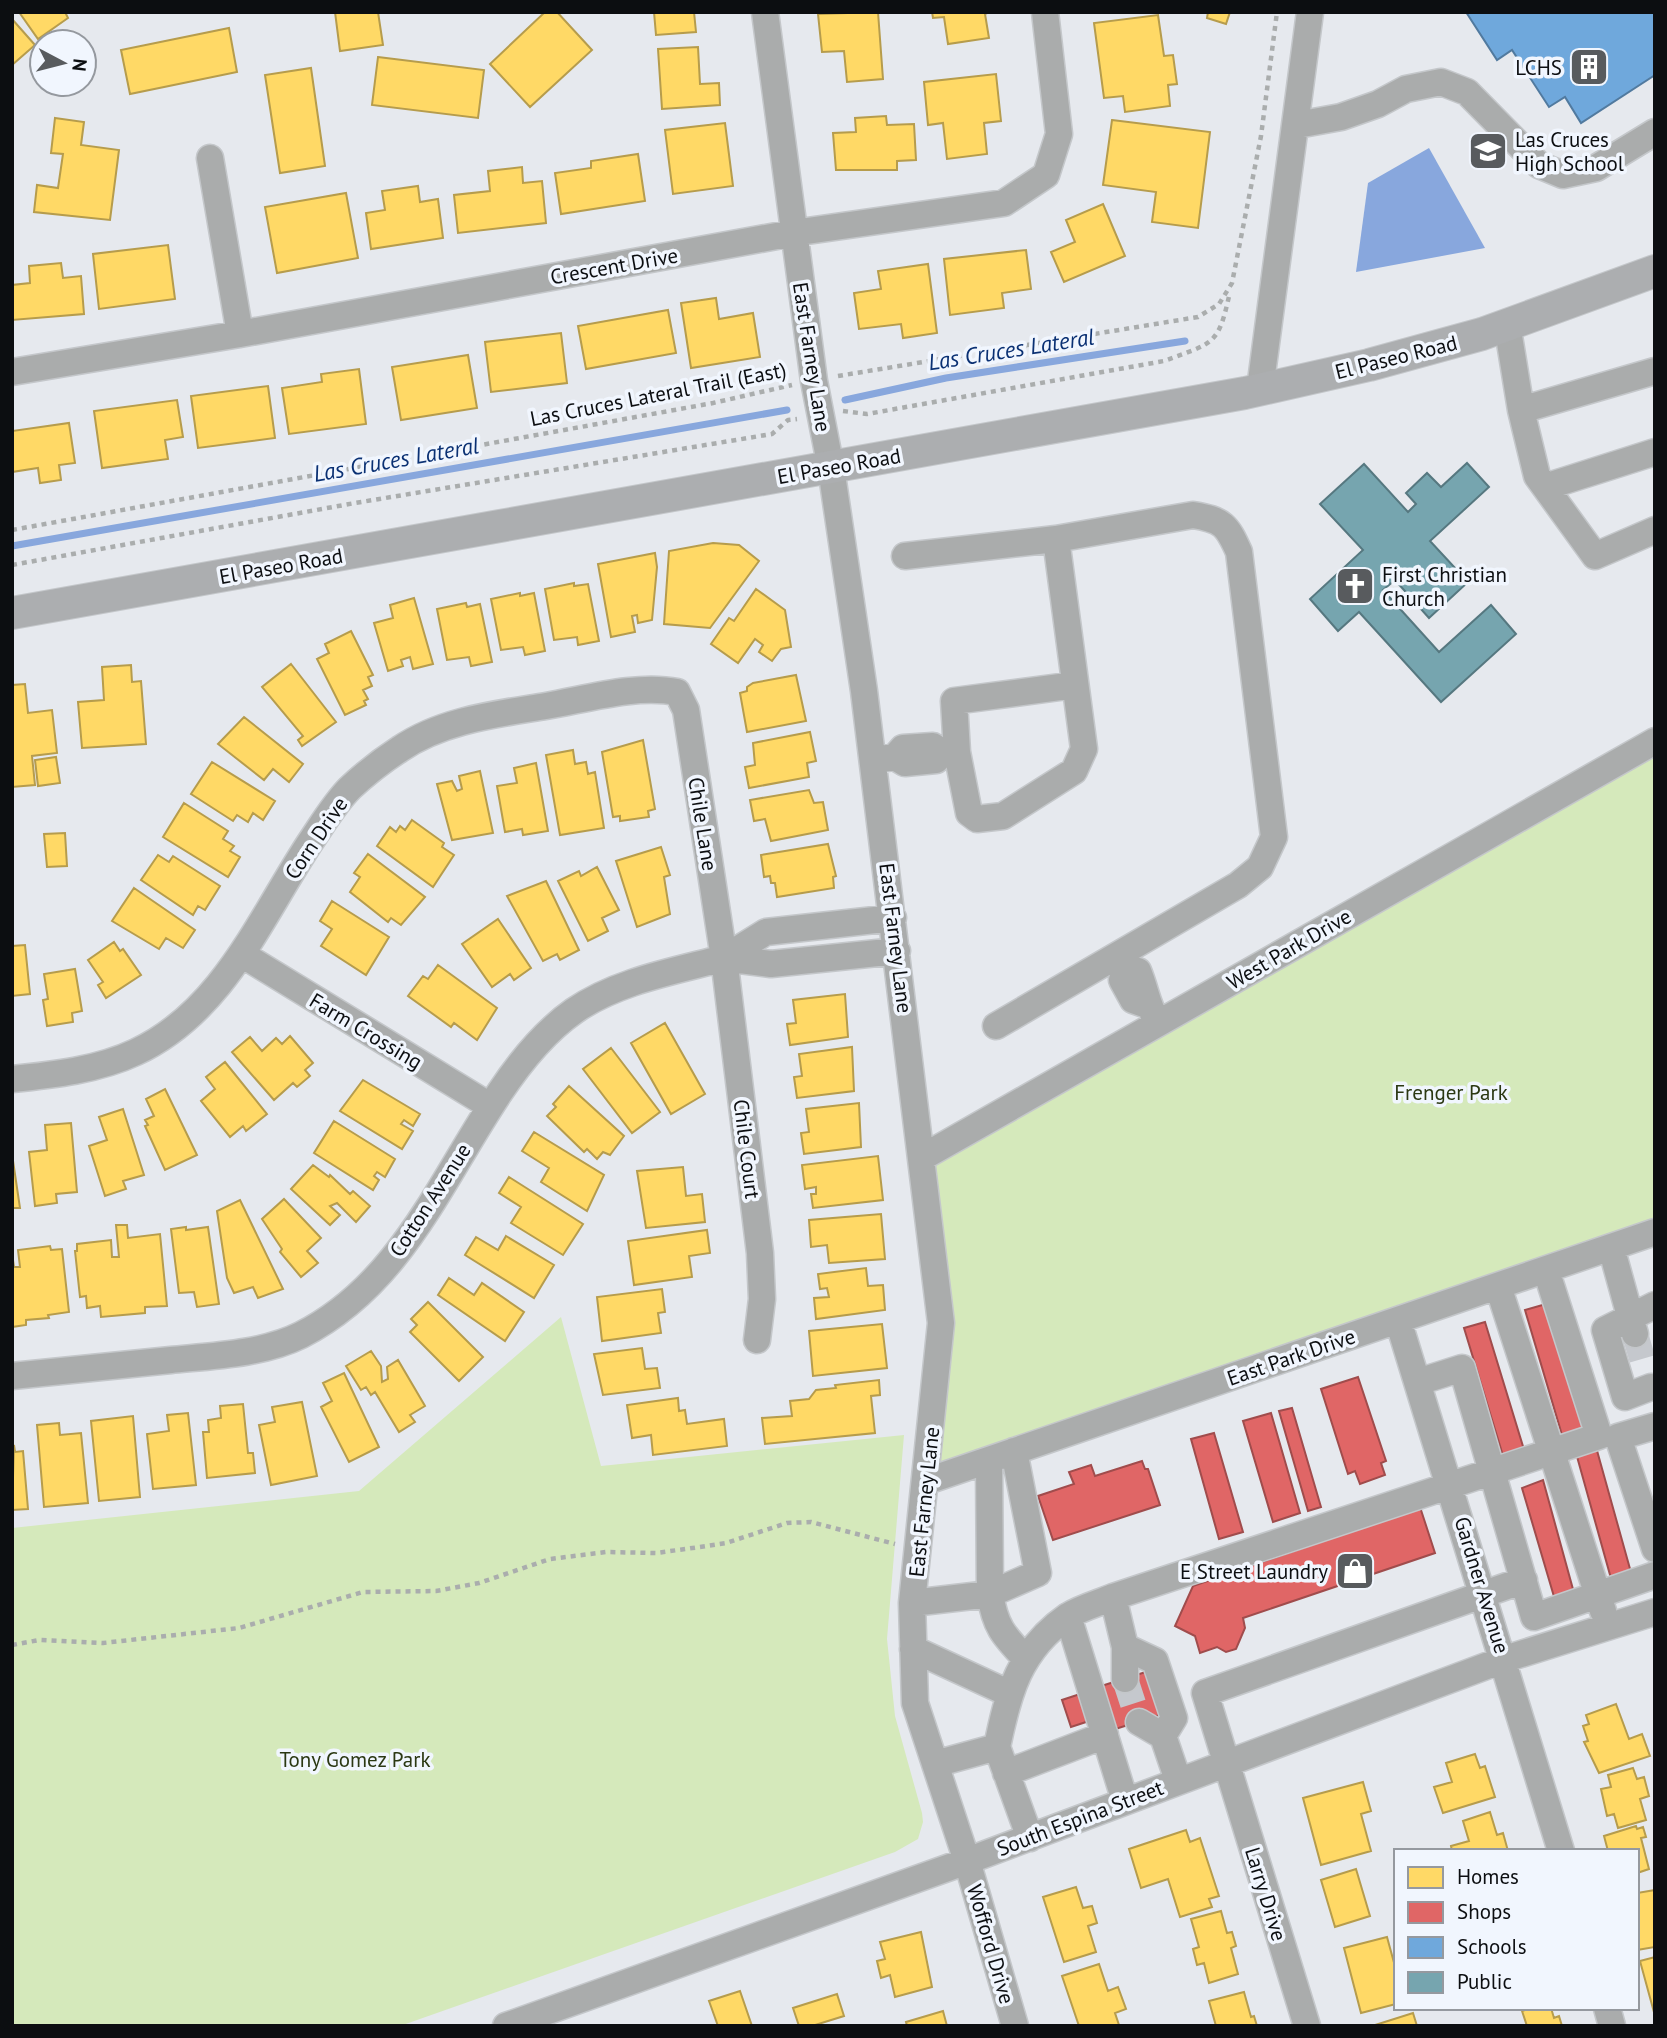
<svg xmlns="http://www.w3.org/2000/svg" width="1667" height="2038" viewBox="0 0 1667 2038" font-family="'PT Sans',sans-serif">
<style>
.green{fill:#d5e9bb}
.water{fill:#88a7dd}
.homes{fill:#ffd966;stroke:#b69c4c;stroke-width:2}
.shops{fill:#e06666;stroke:#a04c4c;stroke-width:2}
.schools{fill:#6fa8dc;stroke:#517a9f;stroke-width:2}
.public{fill:#76a5af;stroke:#567880;stroke-width:2}
.lines{fill:none;stroke-linecap:round;stroke-linejoin:round}
.stream{stroke:#88a7dd;stroke-width:7}
.minor-tunnel{stroke:#c5c8cd;stroke-width:26;stroke-dasharray:26 13;stroke-linecap:butt}
.minor-casing{stroke:#c4c7ca;stroke-width:29}
.major-casing{stroke:#c4c7ca;stroke-width:34}
.path{stroke:#aaadad;stroke-width:4.5;stroke-dasharray:5 5;stroke-linecap:butt}
.minor{stroke:#aaacac;stroke-width:26}
.major{stroke:#acaeb0;stroke-width:32}
.labels{text-anchor:middle;dominant-baseline:central;stroke-width:7;stroke-linejoin:round;paint-order:stroke}
.poi-label{font-size:21px;fill:#0c0e11;stroke:#f1f6fe;text-anchor:end}
.street-label{font-size:21px;fill:#0c0e11;stroke:#f1f6fe}
.park-label{font-size:21px;fill:#2b3813;stroke:#f1f6fe}
.water-label{font-size:23px;font-style:italic;fill:#0a3073;stroke:#f1f6fe}
</style>
<rect width="100%" height="100%" fill="#e6e9ee"/>
<path class="green" d="M1655,746V1236L927,1481L941,1323L923,1157Z
M561,1317L601,1466L904,1435L887,1639L895,1716L922,1813L923,1822L918,1839L895,1852L400,2026H12V1528L359,1491Z"/>
<path class="water" d="M1429,148L1485,248L1356,272L1368,183Z"/>
<path class="homes" d="M19,12H65L68,18L38,39Z
M335,12H378L383,45L340,51Z
M545,12H557L592,50L530,107L490,64Z
M654,12H694L696,32L656,35Z
M878,12L883,79L847,82L844,51L822,52L818,14Z
M932,12H989L985,14L989,38L948,44L944,17L933,18Z
M1208,12H1230L1226,24L1207,18Z
M1158,15L1164,56L1173,55L1177,84L1168,85L1170,106L1125,112L1123,96L1104,98L1094,23Z
M12,19L35,45L12,65Z
M229,28L237,72L130,94L121,50Z
M698,47L700,84L719,83L720,105L662,109L658,49Z
M378,57L484,70L478,118L372,105Z
M311,68L325,166L280,173L265,75Z
M996,74L1001,121L984,123L987,154L947,159L943,123L928,125L924,82Z
M886,116L887,125L914,124L916,160L897,161V170H836L833,133L856,132L855,118Z
M55,118L84,122L81,145L119,150L110,220L34,212L37,185L58,188L63,154L51,153Z
M1112,120L1210,132L1198,228L1152,222L1156,192L1103,185Z
M725,123L733,186L673,194L665,130Z
M638,154L645,201L561,214L555,173L591,168V161Z
M522,167L523,183L542,181L546,223L458,233L454,195L490,191L488,171Z
M418,186L420,202L438,199L443,238L371,249L366,213L385,210L382,191Z
M346,193L358,258L277,273L265,207Z
M1103,204L1125,256L1064,282L1051,252L1075,242L1066,220Z
M168,245L175,299L99,309L93,254Z
M1026,250L1031,289L1002,293L1004,308L950,315L944,259Z
M61,263L63,278L81,276L84,314L12,320V285L30,283L29,266Z
M928,264L937,333L903,338L901,324L859,329L854,293L881,289L878,271Z
M716,298L719,319L753,313L760,357L691,368L681,303Z
M668,310L676,353L586,369L578,326Z
M561,333L567,383L491,392L485,342Z
M468,355L477,408L401,420L392,367Z
M359,369L366,424L289,434L282,388L322,382L321,374Z
M268,386L275,438L198,448L191,396Z
M177,400L183,437L165,440L168,459L102,468L94,411Z
M69,423L75,463L59,465L61,480L40,483L38,468L12,472V431Z
M713,543L739,545L759,561L710,628L664,624L669,551Z
M655,553L657,567L652,620L638,623L637,615L632,616L635,632L611,637L598,564Z
M574,583V586L588,584L599,641L578,645L577,637L554,640L545,589Z
M756,589L785,610L791,647L781,649L772,661L759,652L763,645L755,639L738,663L711,644L729,618L734,621Z
M520,593V596L534,593L545,651L525,655L523,647L501,650L491,599Z
M414,598L433,664L413,669L410,657L401,660L403,666L388,671L374,623L393,618L390,605Z
M466,603L467,607L480,604L492,662L471,666L469,657L447,660L437,609Z
M351,631L373,675L368,677L372,686L363,690L368,699L364,701L366,705L345,715L317,659L329,653L325,644Z
M291,664L336,722L302,746L298,740L303,736L262,687Z
M131,665L132,682L141,681L146,744L82,748L78,702L104,700L102,667Z
M796,675L806,721L747,732L740,693L747,691V687L753,683Z
M25,684L28,713L52,710L57,753L32,756L35,785L12,787V685Z
M244,717L303,764L289,782L273,769L264,780L218,744Z
M810,732L816,761L807,763L809,777L749,788L745,767L755,765L753,743Z
M643,740L655,809L648,811L649,817L620,821V816L613,817L602,752Z
M573,750L575,764L586,762L588,774L595,772L604,828L560,835L546,755Z
M56,757L60,783L38,786L35,760Z
M212,762L275,801L263,820L253,813L248,822L237,815L233,821L191,794Z
M536,763L548,831L523,835L522,829L505,832L497,786L517,783L514,768Z
M480,771L493,833L452,840L437,784L452,781L457,791L462,789L459,776Z
M809,790L814,803L823,802L828,830L771,841L765,819L754,821L750,800Z
M184,803L228,831L223,839L234,846L230,851L240,857L228,877L163,837Z
M412,820L444,843L442,847L454,855L433,887L377,846L390,827L396,832L400,826L405,830Z
M65,833L67,866L47,867L44,834Z
M828,844L836,876L833,877L834,888L777,897L775,883H771L770,876L764,877L761,855Z
M661,847L670,875L664,877L670,914L637,927L616,861Z
M368,854L425,897L401,925L391,918L388,922L350,892L360,877L354,873Z
M158,855L169,862L173,856L220,886L205,910L198,906L193,915L141,880Z
M597,867L619,910L602,918L608,931L588,941L558,881L579,871L581,876Z
M546,881L579,950L560,960L557,954L543,961L507,896Z
M134,888L195,930L183,948L166,938L159,949L112,921Z
M332,901L389,937L366,975L321,946L332,929L320,921Z
M498,919L531,968L514,980L510,974L492,987L462,944Z
M114,942L120,951L123,949L141,975L106,998L98,985L103,982L88,960Z
M25,945L30,994L12,996V946Z
M438,965L497,1008L477,1040L454,1023L451,1027L408,996L423,976L428,979Z
M75,969L82,1011L72,1013L73,1022L47,1026L43,1000L48,999L44,974Z
M845,994L848,1037L790,1045L787,1024L796,1023L793,1000Z
M665,1023L705,1094L671,1114L631,1043Z
M290,1036L313,1063L305,1070L310,1076L297,1087L293,1083L274,1100L232,1052L250,1037L262,1051L276,1038L282,1044Z
M852,1047L854,1091L797,1098L794,1077L802,1076L799,1054Z
M611,1048L660,1112L632,1133L583,1069Z
M225,1062L267,1114L246,1131L243,1126L230,1137L201,1101L215,1089L206,1077Z
M363,1080L420,1114L413,1126L404,1120L401,1124L413,1131L402,1149L340,1111Z
M569,1086L624,1136L610,1155L603,1152L597,1159L587,1149L584,1152L547,1116L556,1107L553,1104Z
M165,1089L197,1155L165,1170L145,1126L148,1125L145,1120L154,1116L146,1099Z
M859,1103L861,1147L804,1154L801,1133L809,1132L806,1109Z
M123,1109L144,1175L123,1181L126,1189L105,1196L89,1146L107,1140L99,1117Z
M334,1121L395,1159L385,1177L377,1172L374,1176L379,1180L373,1190L314,1153Z
M71,1123L77,1192L56,1194L57,1203L35,1206L29,1152L47,1150L45,1125Z
M534,1132L604,1175L587,1211L541,1182L549,1168L522,1151Z
M12,1154L20,1208H12Z
M878,1156L883,1200L813,1208L811,1194H816V1187L805,1189L802,1165Z
M313,1165L329,1177L330,1175L350,1194L353,1191L370,1206L356,1222L337,1203L330,1206L340,1215L330,1225L291,1189Z
M683,1167L686,1196L702,1194L705,1222L646,1228L637,1171Z
M509,1177L583,1224L563,1255L511,1223L521,1207L499,1193Z
M284,1199L321,1238L307,1251L318,1263L301,1277L280,1252L282,1249L262,1219Z
M240,1200L283,1289L258,1298L253,1287L234,1293L227,1278L217,1211Z
M881,1214L885,1259L829,1263L827,1245L811,1247L809,1220Z
M116,1225H127L128,1238L160,1234L167,1306L145,1307V1313L101,1317L100,1306L87,1308L86,1296L80,1297L75,1251H77V1244L111,1240L112,1257H119Z
M186,1227V1230L208,1227L219,1304L197,1307L194,1292L179,1293L171,1229Z
M707,1230L710,1253L689,1256L692,1277L634,1285L628,1241Z
M506,1236L554,1265L534,1298L465,1255L476,1237L498,1250Z
M50,1246L51,1250L62,1249L69,1312L48,1315L49,1318L26,1320V1325L12,1327V1253L14,1267H20L18,1250Z
M866,1268L868,1286L883,1285L885,1310L816,1319L814,1298L829,1297L827,1288L820,1289L818,1274Z
M449,1278L474,1295L482,1283L524,1312L505,1341L438,1295Z
M662,1289L665,1312L658,1313L661,1333L602,1341L597,1297Z
M428,1302L483,1357L459,1381L410,1332L417,1325L411,1319Z
M882,1324L887,1368L813,1376L809,1331Z
M642,1348L645,1369L657,1368L660,1388L603,1395L594,1354Z
M371,1351L381,1366L382,1382L388,1379L387,1367L398,1360L425,1406L410,1415L415,1422L399,1432L375,1392L371,1395L366,1387L361,1390L346,1366Z
M344,1373L379,1447L349,1462L321,1407L332,1401L323,1383Z
M879,1380L880,1395L871,1396L875,1433L765,1444L762,1418L792,1416L790,1401L809,1399L816,1390L836,1388L835,1385Z
M678,1398L679,1411L685,1410L687,1424L724,1419L727,1446L653,1455L651,1435L632,1438L627,1405Z
M302,1402L317,1476L271,1485L259,1425L275,1422L272,1407Z
M243,1404L248,1453H253L255,1473L207,1478L203,1432H209L208,1420L221,1418L220,1406Z
M188,1413L196,1485L153,1489L147,1434L169,1431L167,1415Z
M133,1416L140,1497L99,1501L91,1421Z
M59,1423L60,1435L81,1433L88,1503L44,1507L37,1425Z
M14,1445L15,1452L23,1451L28,1509L12,1510Z
M1616,1704L1629,1739L1642,1734L1650,1756L1599,1773L1584,1742L1588,1741L1583,1726L1589,1724L1586,1715Z
M1475,1754L1480,1768L1485,1766L1495,1797L1443,1813L1434,1787L1452,1782L1446,1763Z
M1633,1768L1637,1779L1644,1777L1649,1796L1640,1799L1646,1820L1618,1828L1614,1814L1607,1816L1601,1789L1611,1787L1608,1775Z
M1363,1782L1371,1811L1361,1814L1371,1851L1321,1865L1303,1798Z
M1490,1812L1497,1835L1503,1833L1508,1851H1452L1451,1846L1469,1841L1463,1821Z
M1636,1826L1637,1829L1643,1827L1646,1837L1641,1838L1649,1869L1637,1873V1851H1608L1604,1836Z
M1186,1830L1190,1842L1200,1838L1219,1896L1209,1899L1212,1907L1180,1917L1168,1879L1141,1888L1129,1849Z
M1356,1869L1370,1916L1335,1927L1321,1880Z
M1076,1887L1083,1908L1092,1906L1097,1923L1088,1926L1096,1952L1064,1962L1043,1897Z
M1655,1890V1947L1637,1950V1893Z
M1221,1911L1227,1933L1232,1932L1236,1946L1231,1948L1238,1974L1209,1983L1204,1963L1197,1965L1193,1949L1199,1947L1191,1919Z
M921,1932L932,1987L895,1997L890,1975L881,1978L877,1961L885,1959L880,1942Z
M1387,1937L1396,1970V2004L1361,2013L1344,1948Z
M1655,1957V2016L1640,1961Z
M1099,1964L1108,1991L1118,1987L1126,2009L1115,2013L1119,2025L1079,2026L1062,1976Z
M740,1991L752,2026H718L709,2001Z
M1244,1992L1251,2017L1254,2016L1257,2026H1216L1209,2001Z
M837,1994L844,2016L812,2026H799L793,2008Z
M1531,2008H1551L1554,2018L1559,2016L1562,2026H1527L1522,2011Z
M943,2011L947,2026H907L906,2022Z
M1413,2013L1417,2026H1372Z"/>
<path class="shops" d="M1546,1304L1584,1429L1562,1435L1525,1310Z
M1485,1322L1525,1453L1504,1459L1464,1328Z
M1358,1377L1386,1461L1381,1463L1385,1475L1360,1484L1355,1471L1348,1474L1321,1389Z
M1292,1408L1321,1507L1308,1511L1279,1411Z
M1271,1413L1300,1513L1273,1522L1243,1421Z
M1214,1433L1243,1532L1219,1539L1191,1439Z
M1596,1447L1632,1576L1612,1582L1576,1453Z
M1142,1461L1145,1469H1148L1160,1505L1053,1540L1038,1496L1074,1484L1069,1472L1091,1465L1095,1476Z
M1543,1480L1574,1593L1555,1600L1522,1488Z
M1420,1507L1435,1553L1243,1618L1245,1628L1236,1649L1226,1652L1217,1647L1200,1653L1195,1636L1175,1626L1193,1586Z
M1152,1670L1166,1713L1109,1731L1095,1688Z
M1080,1694L1089,1721L1071,1727L1062,1700Z"/>
<path class="schools" d="M1466,12H1655V75L1581,123L1565,97L1549,107L1512,50L1497,60Z
M1466,12H1655V75L1581,123L1565,97L1549,107L1512,50L1497,60Z"/>
<path class="public" d="M1467,463L1489,487L1430,541L1468,582L1429,618L1395,580L1383,590L1439,652L1491,605L1516,634L1441,702L1359,612L1338,631L1310,599L1363,550L1320,504L1364,464L1408,512L1416,504L1406,493L1427,473L1441,487Z"/>
<g class="lines">
<path class="stream" d="M845,400L946,378L1185,341
M12,546L787,410"/>
<path class="minor-tunnel" d="M1635,1334L1645,1368
M1125,1679L1139,1722"/>
<g class="minor-casing">
<path id="minor" d="M765,12L814,381L831,468L864,691L941,1323L912,1603L915,1703L967,1861L1015,2026
M1297,125L1341,117L1378,104L1406,89L1441,82L1467,92L1539,165L1563,175L1596,168L1655,132
M210,158L240,334
M1507,324L1521,410
M1655,371L1521,410L1537,476L1595,556L1655,530
M12,372L240,334L793,233L1004,203L1046,175L1059,134L1045,12
M1260,389L1310,12
M1545,487L1655,452
M905,556L1056,539L1084,749L1074,771L1003,816L977,819L969,813L957,752L954,701L1075,685
M873,760L895,757L905,763L936,760L942,753L933,746L903,748L895,757
M893,918L766,932L724,958L771,964L897,951
M243,955L490,1106
M1147,1005L1133,1000L1122,980L1126,967L1138,971C1146,990 1147,1006 1158,1023
M996,1026L1238,885L1260,867L1274,837L1239,552C1227,525 1223,520 1193,515L1056,539
M12,1079C53,1075 98,1070 136,1052C222,1012 260,919 309,844C322,825 334,804 350,788C365,774 383,760 400,749C442,720 497,714 546,706C587,699 636,684 677,692L686,710L724,958L760,1253L762,1299L757,1340
M923,1157L1655,741
M1611,1247L1635,1334
M1498,1286L1603,1611
M1398,1320L1561,1851
M12,1376C65,1371 118,1365 171,1360C212,1356 263,1354 301,1335C401,1284 440,1181 500,1092C520,1062 544,1032 574,1011C617,981 675,971 724,958
M1418,1382L1462,1368L1534,1617L1655,1575
M1651,1387L1625,1397L1605,1330L1655,1305
M1655,1426L1618,1437L1655,1549
M989,1460L990,1594L1038,1573L1014,1451
M927,1481L1655,1232
M1113,1597L1125,1647L1155,1661L1174,1718L1163,1736L1178,1780
M912,1603L990,1594C995,1626 1003,1635 1025,1658
M1068,1616L1125,1801
M1125,1647V1679
M913,1649L1008,1693
M1139,1722L1163,1736
M997,1747C1008,1693 1019,1650 1068,1616C1081,1608 1099,1603 1113,1597L1599,1436L1546,1270
M935,1764L997,1747L1030,1838
M1006,1773L1105,1735
M1607,2008L1612,2026
M506,2026L967,1861L1505,1659L1655,1612
M1307,2026L1205,1693L1524,1580"/>
</g>
<g class="major-casing">
<path id="major" d="M12,613L1245,393L1369,365L1482,334L1655,271"/>
</g>
<path class="path" d="M838,376L1198,317L1219,304L1232,283L1261,136L1277,12
M843,411L867,414L1164,361C1215,342 1218,346 1230,292
M12,530L713,403L792,385
M12,565L355,503L772,434L788,420L797,419
M12,1645L39,1640L103,1643L239,1628L363,1592L436,1591L479,1583L550,1559L606,1552L656,1553L700,1547L726,1543L787,1523L811,1522L895,1544"/>
<use href="#minor" class="minor"/>
<use href="#major" class="major"/>
</g>
<defs>
<g id="building-square" transform="scale(2.0125)"><rect x="-9" y="-9" width="18" height="18" rx="4" fill="#585b5e" stroke="#f1f6fe"/><path d="M-4-6H4V6H1V3H-1V6H-4ZM-2.5-4.3h1.7v1.8h-1.7ZM.8-4.3h1.7v1.8H.8ZM-2.5-1h1.7V.8h-1.7ZM.8-1h1.7V.8H.8Z" fill="#fff"/></g>
<g id="school-square" transform="scale(2.0125)"><rect x="-9" y="-9" width="18" height="18" rx="4" fill="#585b5e" stroke="#f1f6fe"/><path d="M0-5L7-2L0 1L-7-2ZM-4 1L0 2.5L4 1V4Q0 6-4 4Z" fill="#fff"/></g>
<g id="church-square" transform="scale(2.0125)"><rect x="-9" y="-9" width="18" height="18" rx="4" fill="#585b5e" stroke="#f1f6fe"/><path d="M-1.2-6h2.4v3.5h3.3v2.4h-3.3V6h-2.4V-.1h-3.3v-2.4h3.3Z" fill="#fff"/></g>
<g id="shop-square" transform="scale(2.0125)"><rect x="-9" y="-9" width="18" height="18" rx="4" fill="#585b5e" stroke="#f1f6fe"/><path d="M-5-2.5h2.3a2.7 3.5 0 0 1 5.4 0H5L5.5 6h-11ZM-1.5-2.5h3a1.5 2.3 0 0 0-3 0Z" fill="#fff"/></g>
</defs>
<g fill-rule="evenodd">
<use href="#building-square" x="1589" y="67"/>
<use href="#school-square" x="1488" y="151"/>
<use href="#church-square" x="1355" y="586"/>
<use href="#shop-square" x="1355" y="1571"/>
</g>
<g class="labels">
<g class="poi-label">
<text x="1562" y="67">LCHS</text>
<text x="1515" y="139" text-anchor="start">Las Cruces<tspan x="1515" dy="24">High School</tspan></text>
<text x="1382" y="574" text-anchor="start">First Christian<tspan x="1382" dy="24">Church</tspan></text>
<text x="1328" y="1571">E Street Laundry</text>
</g>
<g class="street-label">
<text transform="translate(614 266) rotate(-10)">Crescent Drive</text>
<text transform="translate(812 357) rotate(81)">East Farney Lane</text>
<text transform="translate(1396 357) rotate(-14)">El Paseo Road</text>
<text transform="translate(658 394) rotate(-11)">Las Cruces Lateral Trail (East)</text>
<text transform="translate(839 466) rotate(-10)">El Paseo Road</text>
<text transform="translate(281 566) rotate(-10)">El Paseo Road</text>
<text transform="translate(703 824) rotate(81)">Chile Lane</text>
<text transform="translate(316 838) rotate(-56)">Corn Drive</text>
<text transform="translate(896 938) rotate(83)">East Farney Lane</text>
<text transform="translate(1289 949) rotate(-30)">West Park Drive</text>
<text transform="translate(366 1031) rotate(31)">Farm Crossing</text>
<text transform="translate(747 1149) rotate(83)">Chile Court</text>
<text transform="translate(430 1200) rotate(-57)">Cotton Avenue</text>
<text transform="translate(1291 1357) rotate(-19)">East Park Drive</text>
<text transform="translate(924 1502) rotate(-84)">East Farney Lane</text>
<text transform="translate(1482 1585) rotate(73)">Gardner Avenue</text>
<text transform="translate(1080 1818) rotate(-21)">South Espina Street</text>
<text transform="translate(1266 1894) rotate(73)">Larry Drive</text>
<text transform="translate(991 1944) rotate(74)">Wofford Drive</text>
</g>
<g class="park-label">
<text x="1451" y="1092">Frenger Park</text>
<text x="355" y="1759">Tony Gomez Park</text>
</g>
<g class="water-label">
<text transform="translate(1011 349) rotate(-9)">Las Cruces Lateral</text>
<text transform="translate(396 459) rotate(-10)">Las Cruces Lateral</text>
</g>
</g>
<rect width="1667" height="2038" fill="none" stroke="#0c0e11" stroke-width="28"/>
<rect x="1394" y="1849" width="245" height="161" fill="#f1f6fe" stroke="#95999f" stroke-width="2"/>
<rect x="1408" y="1867" width="35" height="21" fill="#ffd966" stroke="#95999f" stroke-width="2"/>
<text x="1457" y="1884" font-size="21" fill="#0c0e11">Homes</text>
<rect x="1408" y="1902" width="35" height="21" fill="#e06666" stroke="#95999f" stroke-width="2"/>
<text x="1457" y="1919" font-size="21" fill="#0c0e11">Shops</text>
<rect x="1408" y="1937" width="35" height="21" fill="#6fa8dc" stroke="#95999f" stroke-width="2"/>
<text x="1457" y="1954" font-size="21" fill="#0c0e11">Schools</text>
<rect x="1408" y="1972" width="35" height="21" fill="#76a5af" stroke="#95999f" stroke-width="2"/>
<text x="1457" y="1989" font-size="21" fill="#0c0e11">Public</text>
<g transform="translate(63 63) rotate(97)"><circle r="33" fill="#f1f6fe" stroke="#95999f" stroke-width="2"/>
<path d="M0-5L12 26L0 18L-12 26Z" fill="#585b5e"/>
<text y="-10" font-size="19" font-weight="bold" text-anchor="middle" fill="#0c0e11">N</text>
</g>
</svg>
